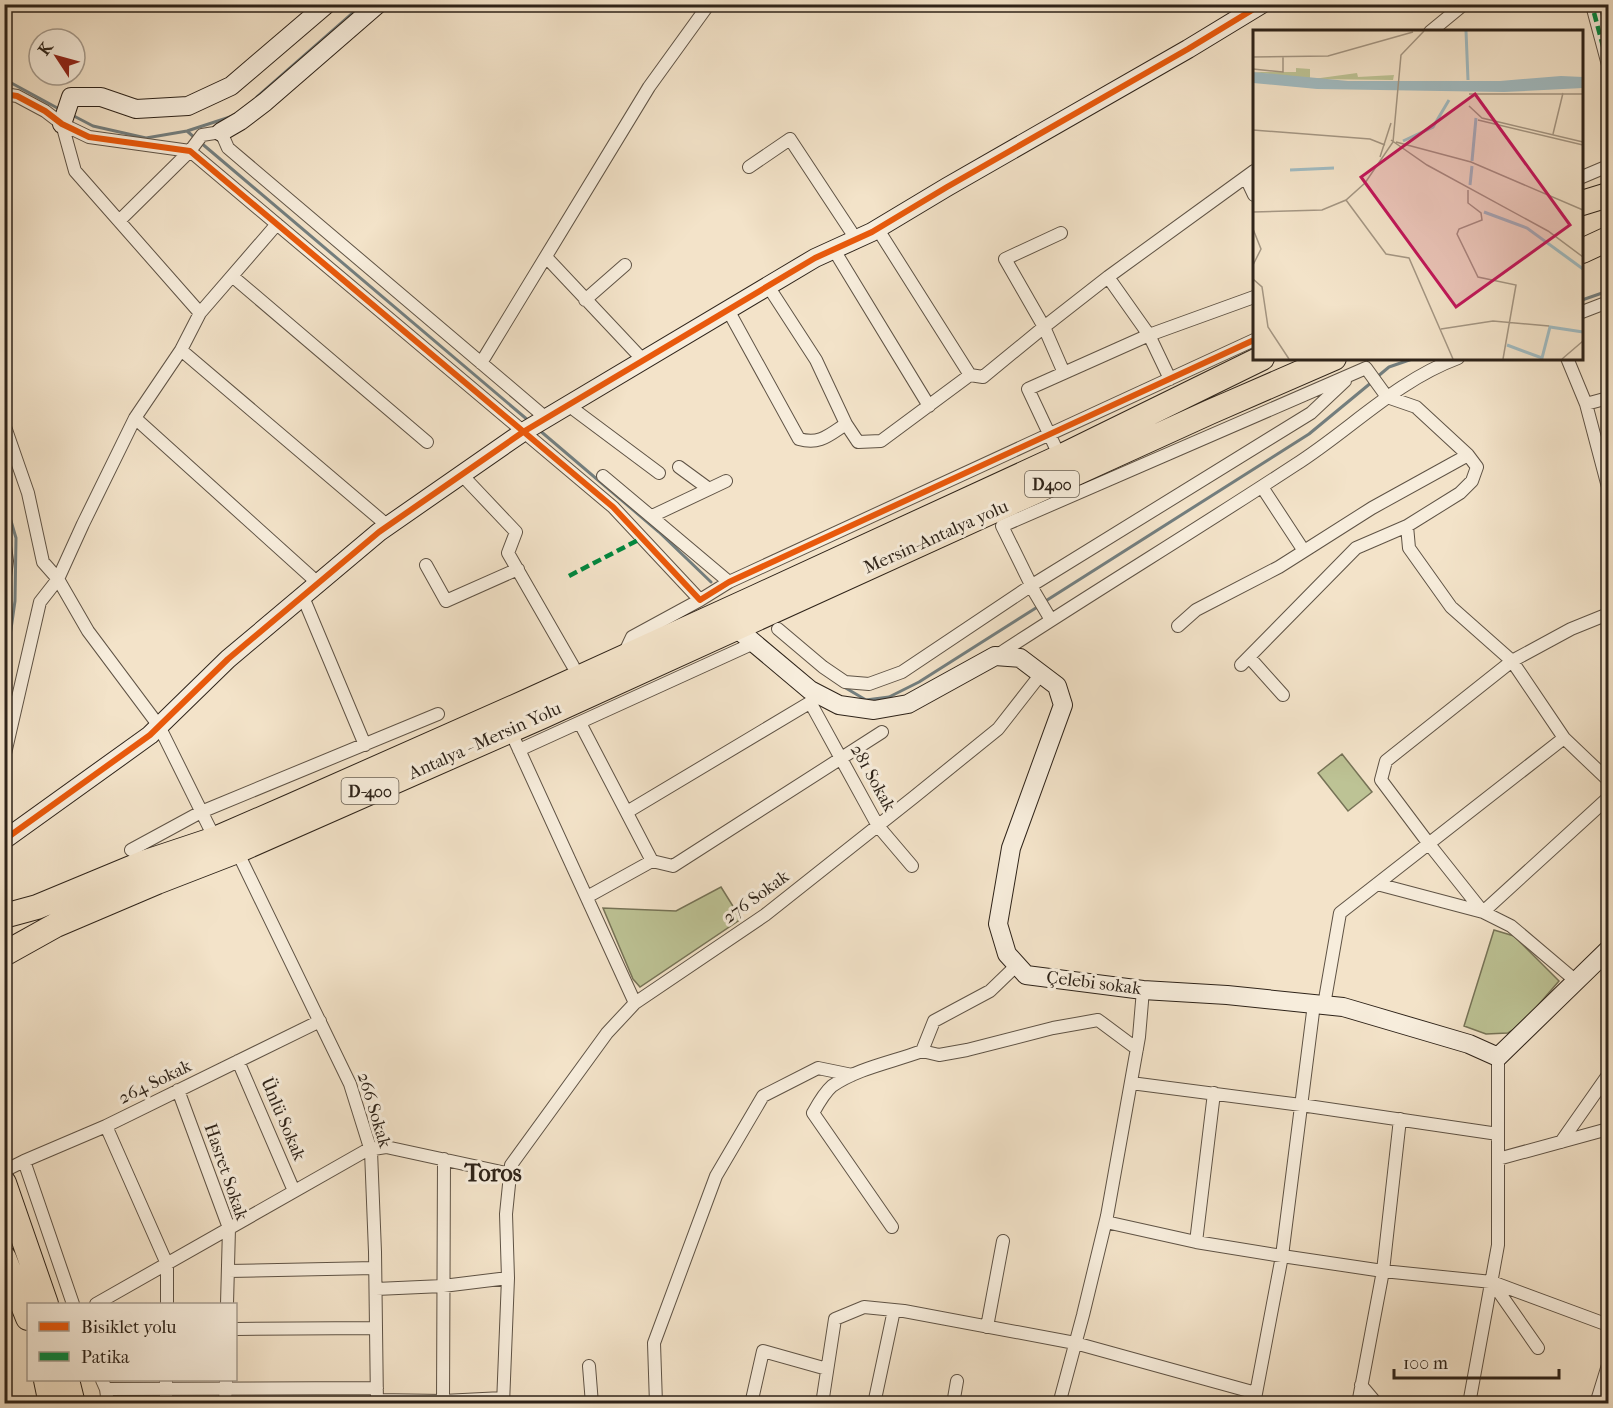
<svg xmlns="http://www.w3.org/2000/svg" width="1613" height="1408" viewBox="0 0 1613 1408" font-family="'IM FELL French Canon',serif">
<style>
.green{fill:#bdc395;stroke:#767357;stroke-width:1.5}
.lines{fill:none;stroke-linecap:round;stroke-linejoin:round}
.stream{stroke:#737e7e;stroke-width:3}
.street-casing{stroke:#5f5345;stroke-width:14}
.secondary-casing{stroke:#2e2319;stroke-width:20}
.highway-casing{stroke:#2e2319;stroke-width:26}
.street{stroke:#f7eddc;stroke-width:12}
.secondary{stroke:#f7eddc;stroke-width:18}
.highway{stroke:#f3e3c9;stroke-width:24}
.quiet{stroke:#00873e;stroke-width:4.5;stroke-dasharray:9 4.5;stroke-linecap:butt}
.cycleway-casing{stroke:#f7eddc;stroke-width:10}
.cycleway{stroke:#e8590c;stroke-width:6}
.labels{text-anchor:middle;dominant-baseline:central;stroke-width:6;stroke-linejoin:round;paint-order:stroke}
.shield{fill:#f7eddc;stroke:#6a6054;stroke-width:1.5}
.shield-label{font-size:16px;font-weight:bold;fill:#2e2319}
.street-label{font-size:18px;fill:#2e2319;stroke:#f7eddc}
.district-label{font-size:24px;font-weight:bold;fill:#2e2319;stroke:#f7eddc}
.inset-river{fill:none;stroke:#a1bbc1;stroke-width:3}
.inset-road{fill:none;stroke:#a49683;stroke-width:1.5}
.view{fill:#c2185b;fill-opacity:0.15;stroke:#c2185b;stroke-width:3}
.inset-edge{fill:none;stroke:#2e2319;stroke-width:3}
</style>
<rect width="100%" height="100%" fill="#f3e3c9"/>
<filter id="stains"><feTurbulence type="fractalNoise" baseFrequency=".00333" numOctaves="4"/><feColorMatrix values="0 0 0 0 .2 0 0 0 0 .09 0 0 0 0 .02 0 0 0 .5 -.17"/></filter>
<radialGradient id="worn" r=".72"><stop offset=".6" stop-color="#630" stop-opacity="0"/><stop offset="1" stop-color="#630" stop-opacity=".3"/></radialGradient>
<path class="green" d="M1342,754L1372,792L1348,811L1318,773Z
M721,887L741,919L640,987L633,979L603,908L676,911Z
M1494,930L1514,936L1559,981L1521,1025L1508,1033L1486,1034L1464,1026Z"/>
<g class="lines">
<path class="stream" d="M4,79L61,110
M257,97L363,4
M72,115L93,126L146,138L187,131L230,117
M187,131L195,138
M200,142L529,421
M1582,300L1608,291
M1377,377L1389,367L1415,358
M538,429L659,532L711,582
M4,497L16,538L15,601L4,678
M1044,602L1309,434L1372,382
M844,687L866,700L889,697L919,682L1039,606"/>
<g class="street-casing">
<path id="street" d="M1601,4L1593,9L1608,65
M1430,32L1464,4
M4,94L17,96L45,111L62,124L89,137L190,151L613,507L700,600L729,582L1254,340
M62,124L75,171L200,313
M749,167L790,139L856,239
M1582,177L1608,166
M1246,178L1254,195
M120,220L190,151L202,135L221,132L228,148L546,418
M877,228L970,375
M1061,233L1005,259L1044,327L1064,373
M834,250L929,406
M546,257L643,360
M232,276L427,442
M1108,277L1149,335L1170,379
M768,286L816,360L846,424L858,442L881,441L970,375L983,377L1044,327L1108,277L1254,171
M585,300L625,265
M728,310L799,439C820,445 829,435 846,424
M1582,312L1608,302
M181,350L388,526
M1567,358L1586,404L1608,487
M481,363L649,87L709,4
M1586,404L1608,398
M568,405L659,473
M135,418L319,584
M4,424L28,493L43,562L58,579L88,631L159,726L215,839
M1060,457L1028,389L1149,335L1254,297
M679,467L709,489
M462,475L516,532L508,553L573,666
M603,476L729,582
M1262,487L1304,551
M652,516L726,481
M1407,526L1409,548L1451,607L1512,661L1564,738L1608,780
M4,539L7,561L4,584
M426,565L446,601L518,569
M303,597L365,745
M1608,614L1571,629L1512,661L1386,761L1381,780L1429,844L1483,912L1608,798
M1051,620L1035,593L1002,526L1366,368L1387,397L1416,407L1468,455L1477,467L1472,481L1460,493L1407,526L1356,548L1241,665
M1178,626L1196,610L1279,567L1372,508L1468,455
M778,629L823,667L845,682L869,684L902,672L1029,587L1311,413L1345,381
M623,656L632,637L700,600
M996,656C1095,591 1196,530 1295,465C1350,430 1396,381 1458,358
M1249,657L1283,695
M810,702L878,826L912,866
M580,723L652,861
M510,730L635,1003
M519,750L754,643
M4,758L40,602L58,579L83,524L135,418L181,350L200,313L277,224
M627,812L821,696
M131,850L201,812L438,714
M237,851L350,1084L371,1151L375,1252L377,1404
M1377,884L1483,912L1511,926L1576,981
M587,897L652,861L673,866L882,732
M1017,965L990,991L934,1021L922,1051L939,1055L967,1050L1053,1028L1098,1020L1137,1049
M1324,1005L1340,913L1564,738
M238,1061L294,1191
M1131,1083L1301,1105L1498,1134
M178,1090L229,1228L227,1304
M106,1126L167,1264V1304
M1561,1142L1608,1075
M1498,1159L1608,1129
M24,1161L73,1304
M4,1171L24,1161L106,1126L320,1021
M1106,1222L1196,1242L1282,1256L1383,1271L1492,1282L1608,1325
M892,1227L813,1113C818,1104 824,1093 832,1086C858,1068 893,1062 922,1051
M1196,1242L1214,1093
M228,1271L375,1268
M1492,1282L1538,1348
M376,1289L443,1286L508,1278
M96,1304L367,1150L386,1147L510,1174
M987,1327L1003,1241
M236,1329L376,1328
M589,1366L592,1404
M102,1380L106,1389L108,1404
M166,1380V1404
M1361,1385L1377,1404
M106,1389L377,1388
M377,1400L443,1401L503,1398
M225,1404L226,1381
M443,1404L444,1159
M503,1404L508,1278L506,1214L511,1165L607,1033L635,1003L765,915L914,797L998,729L1041,674
M656,1404L654,1343L716,1176L763,1096L818,1068L852,1075
M751,1404L763,1351L827,1369
M822,1404L835,1319L864,1307L904,1311L1075,1343L1256,1393
M874,1404L894,1310
M953,1404L957,1381
M1059,1404L1083,1315L1107,1216L1139,1037L1143,990
M1254,1404L1282,1256L1314,1004
M1358,1404L1383,1271L1400,1119
M1469,1404L1498,1245V1057
M1596,1404L1608,1365"/>
</g>
<g class="secondary-casing">
<path id="secondary" d="M62,124L71,97H101L136,109L188,106L231,86L327,4
M221,132L240,121L265,102L378,4
M735,627L810,690L839,705L874,710L908,704L995,656L1020,658L1057,686L1063,705L1011,848L998,924L1007,954L1026,975L1143,990L1227,995L1343,1007L1469,1044L1498,1057L1608,950
M4,840L150,735L228,659L379,532L523,432L815,258L872,232L947,187L1188,49L1262,4"/>
</g>
<g class="highway-casing">
<path id="highway" d="M1582,203L1608,195
M1582,251L1608,239
M4,916L37,907L143,863L215,839L291,806L528,701L756,597L1060,457L1262,358
M4,954L56,925L157,882L237,851L543,716L1210,412L1334,358
M4,1183L46,1304
M4,1258L28,1318
M46,1380L51,1404
M67,1380L73,1404"/>
</g>
<use href="#street" class="street"/>
<use href="#secondary" class="secondary"/>
<use href="#highway" class="highway"/>
<path class="quiet" d="M1601,4L1593,9L1608,65
M569,576L642,538"/>
<g class="cycleway-casing">
<path id="cycleway" d="M4,94L17,96L45,111L62,124L89,137L190,151L613,507L700,600L729,582L1254,340
M4,840L150,735L228,659L379,532L523,432L815,258L872,232L947,187L1188,49L1262,4"/>
</g>
<use href="#cycleway" class="cycleway"/>
</g>
<g class="labels">
<g class="shield">
<rect x="1025" y="471" width="54" height="26" rx="4.5"/>
<rect x="341.5" y="778" width="57" height="26" rx="4.5"/>
</g>
<g class="shield-label">
<text x="1052" y="484">D400</text>
<text x="370" y="791">D-400</text>
</g>
<g class="street-label">
<text transform="translate(936 537) rotate(-24)">Mersin-Antalya yolu</text>
<text transform="translate(485 741) rotate(-24)">Antalya - Mersin Yolu</text>
<text transform="translate(873 778) rotate(61)">281 Sokak</text>
<text transform="translate(756 897) rotate(-36)">276 Sokak</text>
<text transform="translate(1094 983) rotate(7)">Çelebi sokak</text>
<text transform="translate(155 1082) rotate(-26)">264 Sokak</text>
<text transform="translate(374 1110) rotate(73)">266 Sokak</text>
<text transform="translate(283 1119) rotate(67)">Ünlü Sokak</text>
<text transform="translate(226 1172) rotate(71)">Hasret Sokak</text>
</g>
<g class="district-label">
<text x="493" y="1173">Toros</text>
</g>
</g>
<g transform="translate(1253 30)">
<rect width="330" height="330" fill="#f3e3c9"/>
<path d="M43,38L57,39V49L0,42H43ZM104,43L105,47L141,45L140,50L60,49Z" fill="#bdc395"/>
<path d="M0,42L95,51H247L308,46L330,47V58L251,62L64,59L0,53Z" fill="#a1bbc1"/>
<path class="inset-river" d="M213,1L215,50M150,111L180,97L196,70M219,131L223,88M37,140L81,138M217,155L219,136M231,182L274,198L330,239M254,315L289,328L297,297L330,302"/>
<path class="inset-road" d="M0,27L75,26L160,2M0,39L30,42V27M216,64H330M216,76L229,88L330,112M225,90L330,115M0,100L117,109L132,115M300,104L310,63M138,110L174,135L295,201L330,227M143,112L218,132L330,180M127,127L138,93M215,160V173L228,183L229,190L206,199L204,204L225,247L263,255L250,329M93,170L133,224L156,228L200,329M0,182L69,180L93,170L112,153L140,112L148,25L171,1M0,199L8,219L0,235M0,249L9,257L15,297L36,329M188,299L240,291L296,296M309,329L330,311"/>
<path class="view" d="M222,64L317,195L203,277L108,147Z"/>
<rect width="330" height="330" class="inset-edge"/>
</g>
<rect width="1613" height="1408" fill="none" stroke="#f3e3c9" stroke-width="24"/>
<rect x="6" y="6" width="1601" height="1396" fill="none" stroke="#2e2319" stroke-width="3"/>
<rect x="12" y="12" width="1589" height="1384" fill="none" stroke="#2e2319" stroke-width="1.5"/>
<rect x="27" y="1303" width="210" height="78" fill="#f7eddc" stroke="#a79c8e" stroke-width="1.5"/>
<rect x="39" y="1322" width="30" height="9" fill="#e8590c" stroke="#a79c8e" stroke-width="1.5"/>
<text x="81" y="1333" font-size="18" fill="#2e2319">Bisiklet yolu</text>
<rect x="39" y="1352" width="30" height="9" fill="#00873e" stroke="#a79c8e" stroke-width="1.5"/>
<text x="81" y="1363" font-size="18" fill="#2e2319">Patika</text>
<g transform="translate(57 57) rotate(306)"><circle r="28" fill="#f7eddc" stroke="#a79c8e" stroke-width="1.5"/>
<path d="M0-4.5L10 22L0 15L-10 22Z" fill="#8f2418"/>
<text y="-9" font-size="16" font-weight="bold" text-anchor="middle" fill="#2e2319">K</text>
</g>
<path d="M1394 1369v9h165v-9" fill="none" stroke="#2e2319" stroke-width="3"/>
<text x="1403" y="1369" font-size="18" fill="#2e2319" stroke="#f7eddc" stroke-width="4.5" paint-order="stroke">100 m</text>
<rect width="100%" height="100%" filter="url(#stains)"/>
<rect width="100%" height="100%" fill="url(#worn)"/>
</svg>
